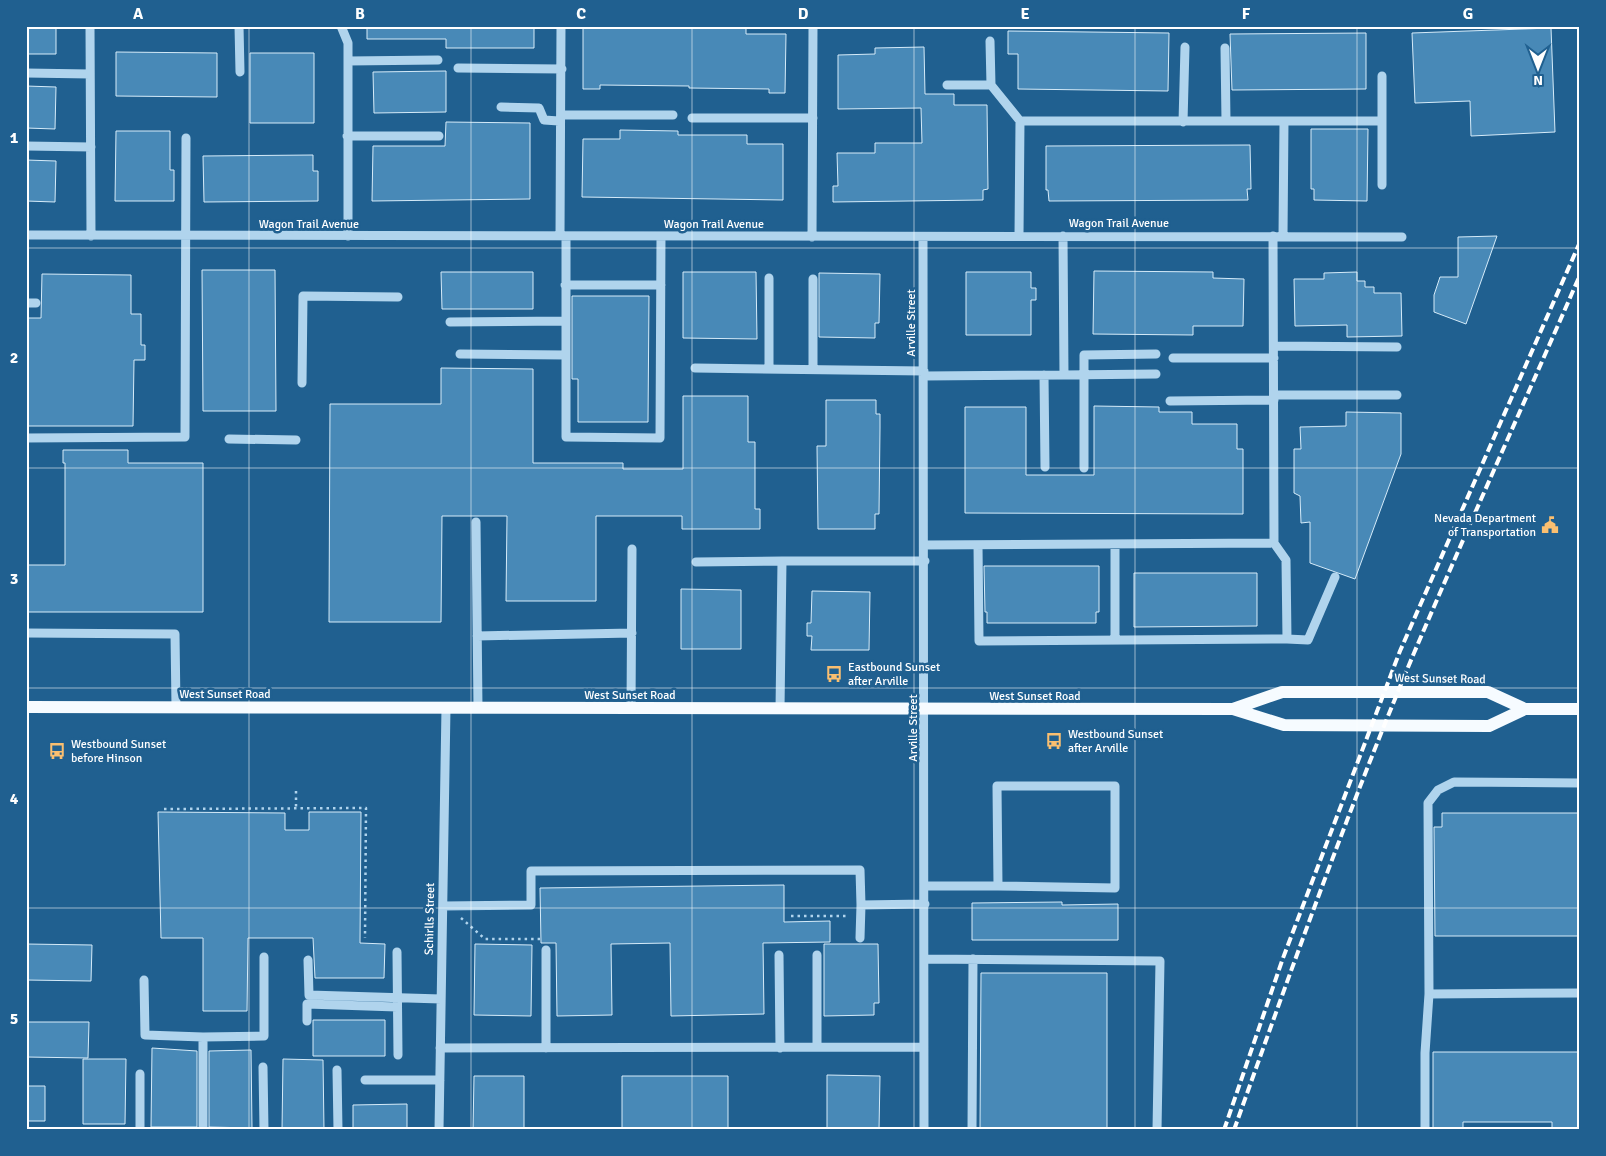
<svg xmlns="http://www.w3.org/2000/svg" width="1606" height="1156" viewBox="0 0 1606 1156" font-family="Signika,sans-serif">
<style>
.building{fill:#4889b7;stroke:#d5ebf9}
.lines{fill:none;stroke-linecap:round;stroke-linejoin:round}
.path{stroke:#b0d4ed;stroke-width:2.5;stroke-dasharray:2.5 4;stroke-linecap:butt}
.minor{stroke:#b0d4ed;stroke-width:9}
.major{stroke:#f6fbff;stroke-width:12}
.rail{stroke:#fff;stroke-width:4;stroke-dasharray:9 4;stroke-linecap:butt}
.grid{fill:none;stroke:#fff;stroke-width:1;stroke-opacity:0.55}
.labels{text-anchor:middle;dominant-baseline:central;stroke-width:5;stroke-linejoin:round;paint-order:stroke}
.street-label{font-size:12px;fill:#fff;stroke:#206090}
.poi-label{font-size:12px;fill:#fff;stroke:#206090;text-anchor:start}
.neatline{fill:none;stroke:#fff;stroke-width:2}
.grid-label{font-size:16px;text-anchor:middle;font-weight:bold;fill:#fff}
</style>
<rect width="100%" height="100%" fill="#206090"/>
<path class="building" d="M26,26H56V54H26Z
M367,26H534V48H446V39H367Z
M583,26H746V34H786L785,93H769V89L689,88V86L600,85V89H583Z
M1551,28L1555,132L1471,136L1470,101L1415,103L1412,33Z
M1008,31L1169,33L1168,91L1018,89V54H1008Z
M1366,33V89L1232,90L1230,34Z
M924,47L925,94H954V105H987L988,189L983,190V200L833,202V186H838L837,153H875V143H922L921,108L838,109V55L875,54V48Z
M116,52L217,53V97L116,96Z
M250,53H314V123H250Z
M446,71V112L374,113L373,72Z
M26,86L56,87L55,129L26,128Z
M446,122L530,123V199L372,201L373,146H445Z
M1311,129H1368L1367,201L1314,200V189H1311Z
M620,130L678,131V135H747V144H783V200L582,197L583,139H620Z
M116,131H170V170H174V201H115Z
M1250,145L1251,189H1247L1248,200L1049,201L1048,190H1046V146Z
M313,155V171H318V201L204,202L203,156Z
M26,160L56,161L55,202L26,201Z
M1497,236L1466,324L1434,312V295L1440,277H1458V237Z
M202,270H275L276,411H203Z
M1094,271L1213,272V278L1244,279L1243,326H1193V335L1093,334Z
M441,272H533V309H442Z
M683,272H756L757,339L683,338Z
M966,272H1031V288H1036V300H1031V335H966Z
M1357,272V281H1365V287H1374V293H1401L1402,336L1347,337V325L1295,326L1294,279H1324V273Z
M819,273L880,274L879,323H875V338L819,337Z
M42,274L131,275V314H141V345H145V360H134L133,426H26V318H41Z
M572,296H649L648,422H578V379H572Z
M441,368L533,369V463H623V469H683V396H748V442H755V509H760V529H682V516H596V601H506L507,516H442L441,622H329L330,404H441Z
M826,400H876V414H880V428L879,514H875V529H818L817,446H826Z
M1094,406L1159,407V412H1192V424H1237V449H1243V514L965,513V407H1026V475H1094Z
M1346,412L1401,413V454L1355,579L1310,563V522L1301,523L1300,496L1294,493V449H1301L1300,427L1346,426Z
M63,450H128V463H203V612H26V565H65V463H63Z
M984,566H1099V612H1096V623H987V612H985Z
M1134,573H1257V626L1134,627Z
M681,589L741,590V649H681Z
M812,591L870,592L869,650H811L812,636H807V623H811Z
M158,812L285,813V830H309V812H361L360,943L385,944L384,978H315L313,938H248L247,1011H203V938H161Z
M1442,813H1580V936H1435L1434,827H1442Z
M784,885V922L830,921V942L763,943L764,1014L671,1016L670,943L611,944L612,1015L557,1016L556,943H541L540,888Z
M1062,902V905L1118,904V940H972V903Z
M26,944L92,945L91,981L26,980Z
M475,944L532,945L531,1016L474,1015Z
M824,944H878L879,1003H874V1015L824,1016Z
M981,973H1107V1130H980Z
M313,1020H385V1056H313Z
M26,1022H89L88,1058L26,1057Z
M152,1048L197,1051V1127H151Z
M251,1050L252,1128L209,1127V1051Z
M1433,1052H1580L1579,1128H1552V1122H1463V1128H1433Z
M83,1059H126L125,1124H83Z
M283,1059L323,1060L324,1130H282Z
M827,1075L880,1076L879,1130H827Z
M474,1076H524V1130H473Z
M622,1076H728V1130H622Z
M26,1086H45V1121H26Z
M407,1104V1130H353V1105Z"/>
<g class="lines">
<path class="path" d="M296,791V808
M164,809L366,808L365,938
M791,916H849
M461,918L485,939H540"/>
<path class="minor" d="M90,26L91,236
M239,26L240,72
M341,26L348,43V61
M990,41L991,85L1020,121
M1225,48L1226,121
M458,68L562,69
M26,73L90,74
M1382,76V121
M947,85H991
M501,107L539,108L544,120L559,121
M562,115H673
M692,118H813
M1183,122L1185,47
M347,136H439
M26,146L91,147
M26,235L1402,237
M1019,235L1020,121H1284
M348,236V61L438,60
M560,236L561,26
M566,236V437L660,438L661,236
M1273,236L1274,543
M1283,236L1284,121H1382V185
M812,237L813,28
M923,237L924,1130
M565,285H661
M26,303H36
M450,322L566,321
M1274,346L1397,347
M460,354L566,355
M1173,358H1274
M695,368L924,371
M769,369V278
M813,369V279
M1044,375L1045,467
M1064,375L1156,374
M924,376L1064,375L1063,236
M302,383L303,296L398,297
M1274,395H1397
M1170,401L1274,400
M26,438L185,437L186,138
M229,439L296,440
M1084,468V355L1156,354
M476,522L478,708
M1115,544V640
M925,545L1274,543L1286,560L1287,639L979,641L978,545
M782,561H925
M696,562L782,561L780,709
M26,633L175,634L176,707
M477,636L632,633
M1287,639L1308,640L1335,577
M631,709L632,549
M925,886H998L997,786H1115V888L998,886
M443,906L531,905V871L860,870L861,905
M860,938L861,905L925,904
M546,950V1048
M397,952L398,1055
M779,955L780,1048
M925,959L1160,961L1157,1130
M308,960L309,995L441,999
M144,980L145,1035L203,1037
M1429,994L1580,993
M307,1021V1004L397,1007
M817,1047V955
M440,1048L924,1047
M263,1067L264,1130
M337,1070L338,1130
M140,1074V1130
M365,1080H440
M203,1130V1037L264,1036V957
M439,1130L446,708
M972,1130L973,959
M1425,1130V1053L1429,994L1428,803L1438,790L1454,782L1580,783"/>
<path class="major" d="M26,707L1233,709L1284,725L1489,726L1525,709H1580
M1233,709L1282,692H1488L1525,709"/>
<path class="rail" d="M1224,1130L1283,958L1400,651L1580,242
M1234,1130C1291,970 1348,810 1414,653C1468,527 1525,401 1580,275"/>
</g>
<path class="grid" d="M249,26V1130M471,26V1130M692,26V1130M914,26V1130M1135,26V1130M1357,26V1130M26,248H1580M26,468H1580M26,688H1580M26,908H1580"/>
<defs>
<g id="civic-bare" transform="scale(1.35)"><path d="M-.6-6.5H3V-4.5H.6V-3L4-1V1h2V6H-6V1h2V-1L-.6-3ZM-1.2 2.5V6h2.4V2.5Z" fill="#fabf70" stroke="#206090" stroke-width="2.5" paint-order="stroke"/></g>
<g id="bus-bare" transform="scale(1.35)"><path d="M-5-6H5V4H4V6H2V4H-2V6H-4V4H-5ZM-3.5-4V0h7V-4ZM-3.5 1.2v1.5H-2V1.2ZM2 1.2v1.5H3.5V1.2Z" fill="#fabf70" stroke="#206090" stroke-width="2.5" paint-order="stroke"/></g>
</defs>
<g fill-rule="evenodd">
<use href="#civic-bare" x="1550" y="525"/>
<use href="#bus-bare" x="834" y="674"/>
<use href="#bus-bare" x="1054" y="741"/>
<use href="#bus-bare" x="57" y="751"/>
</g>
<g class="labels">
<g class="street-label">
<text x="1119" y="223">Wagon Trail Avenue</text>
<text x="309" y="224">Wagon Trail Avenue</text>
<text x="714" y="224">Wagon Trail Avenue</text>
<text transform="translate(911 323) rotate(-90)">Arville Street</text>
<text transform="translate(1440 679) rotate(1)">West Sunset Road</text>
<text x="225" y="694">West Sunset Road</text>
<text x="630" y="695">West Sunset Road</text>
<text x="1035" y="696">West Sunset Road</text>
<text transform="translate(913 728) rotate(-90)">Arville Street</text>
<text transform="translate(430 919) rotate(-89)">Schirlls Street</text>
</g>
<g class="poi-label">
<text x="1536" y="518" text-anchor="end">Nevada Department<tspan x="1536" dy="14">of Transportation</tspan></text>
<text x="848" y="667">Eastbound Sunset<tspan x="848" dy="14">after Arville</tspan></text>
<text x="1068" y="734">Westbound Sunset<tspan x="1068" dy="14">after Arville</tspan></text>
<text x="71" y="744">Westbound Sunset<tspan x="71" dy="14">before Hinson</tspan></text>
</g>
</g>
<rect width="1606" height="1156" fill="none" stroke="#206090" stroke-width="55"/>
<g transform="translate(1538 68) rotate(180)" stroke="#206090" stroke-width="4" paint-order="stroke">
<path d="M0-4L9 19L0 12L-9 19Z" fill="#ffffff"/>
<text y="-8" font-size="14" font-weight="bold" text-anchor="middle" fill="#ffffff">N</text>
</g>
<rect x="28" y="28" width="1550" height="1100" class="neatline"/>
<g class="grid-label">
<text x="138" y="19">A</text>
<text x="360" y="19">B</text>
<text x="581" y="19">C</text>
<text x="803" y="19">D</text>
<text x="1025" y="19">E</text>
<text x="1246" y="19">F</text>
<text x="1468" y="19">G</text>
<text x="14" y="143">1</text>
<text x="14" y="363">2</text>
<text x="14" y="584">3</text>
<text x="14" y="804">4</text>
<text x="14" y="1024">5</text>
</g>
</svg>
